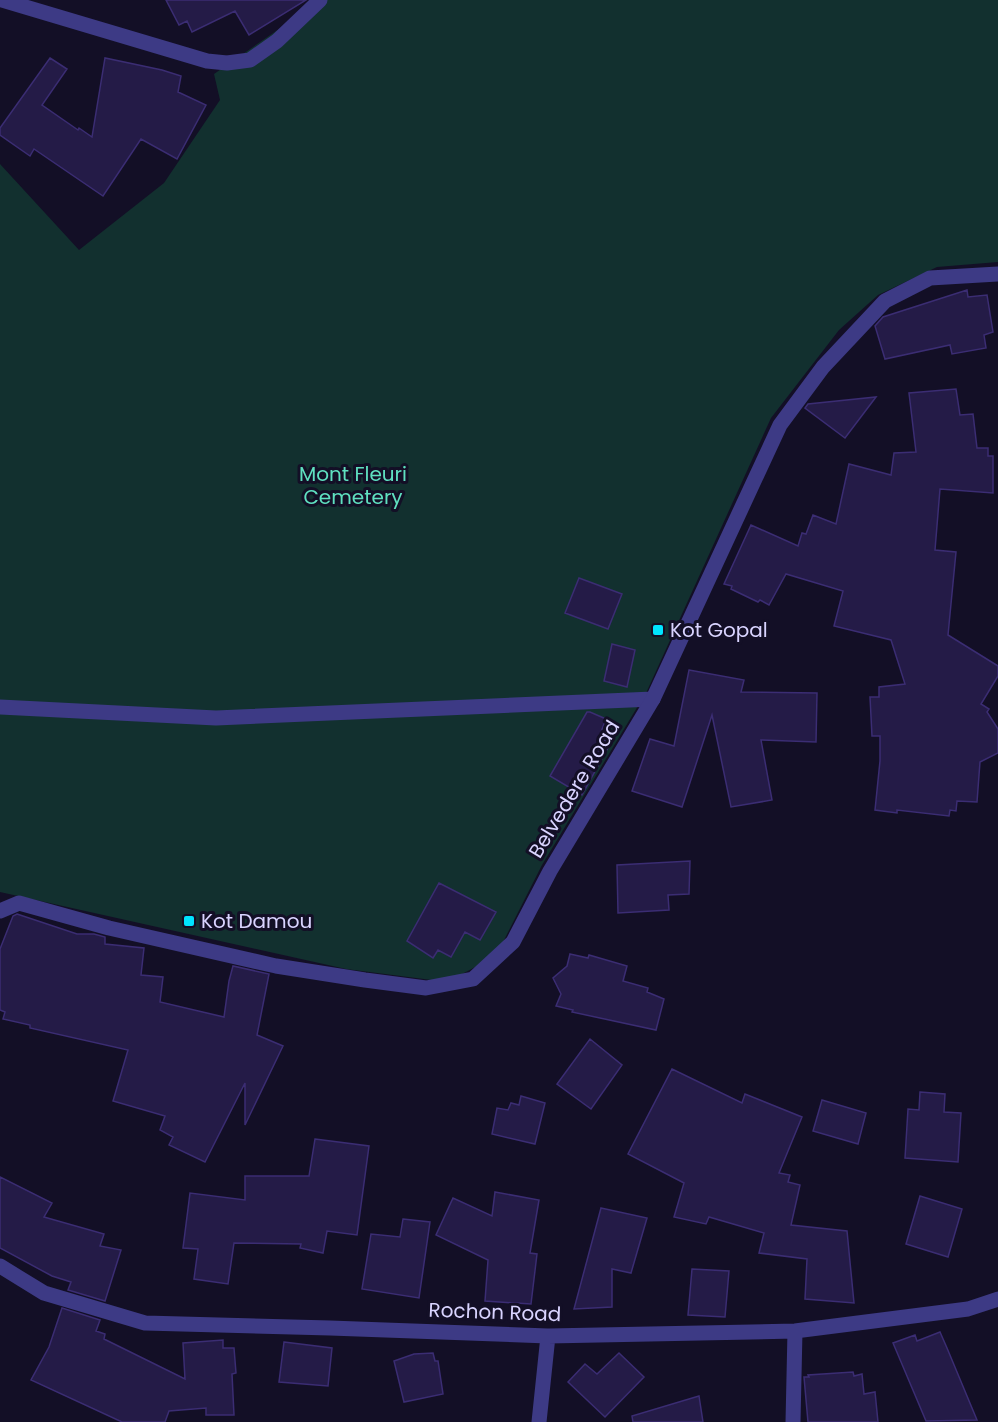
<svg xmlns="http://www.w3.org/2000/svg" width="998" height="1422" viewBox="0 0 998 1422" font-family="Poppins,sans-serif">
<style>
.green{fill:#12302f}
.building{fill:#241b47;stroke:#3b2d73;stroke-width:1.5}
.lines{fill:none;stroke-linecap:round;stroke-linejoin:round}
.lane{stroke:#3d3a85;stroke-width:15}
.street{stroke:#3d3a85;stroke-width:15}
.poi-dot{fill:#00e5ff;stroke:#130f26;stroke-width:2}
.labels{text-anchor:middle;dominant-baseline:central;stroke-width:6;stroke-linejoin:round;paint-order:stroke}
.park-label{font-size:20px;fill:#5fe0c0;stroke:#130f26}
.poi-label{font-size:20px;fill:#d9d4ff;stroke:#130f26;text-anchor:start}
.street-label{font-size:20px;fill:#d9d4ff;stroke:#130f26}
</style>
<rect width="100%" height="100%" fill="#130f26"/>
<path class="green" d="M316,0H998V262L937,267L878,295L839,330L771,418L647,691L542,865L496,956L447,982L346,969L0,892V164L79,250L164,183L220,100L214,74L305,11Z"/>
<path class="building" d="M166,0H306L249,35L235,11L192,32L187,21L179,25Z
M50,58L67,69L42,105L78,130L79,128L92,137L105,58L162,70L181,76L178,92L206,105L177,159L141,139L103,196L34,149L30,156L0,135V128Z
M967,290L968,297L987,295L993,332L984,335L986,348L952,354L950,345L885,359L875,326L883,317Z
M956,389L960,415L973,414L977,448H988V456H993V493L940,489L935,550L956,552L948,635L998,666V676L981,704L989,709L987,712L998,729V753L980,762L977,802L957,801L956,811L950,810L949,816L897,810V813L875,810L880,761V736H872L870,697H879V687L905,684L891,640L834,626L843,591L786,574L769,605L760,600L758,602L731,589L732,586L724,584L751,525L798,546L802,533L806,534L813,515L836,524L849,464L891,475L894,453L916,452L909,393Z
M876,397L845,438L805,408L808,404Z
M579,578L622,594L608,629L565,613Z
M612,644L635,650L627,687L604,681Z
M689,670L744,680L741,692L817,693L816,742L761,740L772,800L731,807L712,715L682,807L632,791L650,739L674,746Z
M587,712H590L606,719L599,737L610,744L582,795L550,776Z
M690,861L689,894L668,895L669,910L618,913L617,865Z
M439,883L496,912L480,940L465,932L451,957L438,950L433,958L407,941Z
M17,914L77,934H94L105,937V944L144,948L141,975L163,977L160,1002L224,1017L229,981L233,966L269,974L257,1035L283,1046L245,1125V1083L205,1162L169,1145L173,1137L160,1130L165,1116L113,1101L128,1050L30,1028V1025L3,1019L5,1012L0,1010V949L13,916Z
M570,954L588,958L589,955L627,966L623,981L648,988L647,992L664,999L656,1030L572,1012L573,1010L556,1006L561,994L553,978L567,966Z
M590,1039L622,1065L591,1109L557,1084Z
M672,1069L742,1103L745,1094L802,1117L779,1173L790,1175L788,1182L800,1185L791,1225L847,1231L854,1303L805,1299L807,1259L759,1253L764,1233L709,1217L706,1224L674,1217L684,1183L628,1154Z
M920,1092L945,1094L944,1112L961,1113L958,1162L905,1158L908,1109L919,1110Z
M521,1096L545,1103L535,1144L492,1134L497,1108L508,1110L511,1103L519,1105Z
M822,1100L866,1113L858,1144L813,1131Z
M315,1139L369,1146L357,1235L327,1231L323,1253L300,1248L301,1244L234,1243L228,1284L194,1279L198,1249L183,1248L190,1193L245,1200V1176H309Z
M0,1177L52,1203L44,1217L104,1234L100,1246L121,1250L105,1301L68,1290L71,1282L52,1276L0,1248Z
M495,1192L539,1200L530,1253L537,1254L531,1304L485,1301L488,1260L436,1235L453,1198L492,1216Z
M920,1196L962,1209L948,1257L906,1244Z
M601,1208L647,1218L631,1273L612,1269V1307L574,1309Z
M403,1219L430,1222L419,1298L362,1289L371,1234L400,1237Z
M692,1269L729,1271L725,1317L688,1315Z
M62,1308L100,1320L96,1331L105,1334L104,1339L185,1379L183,1343L223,1340V1348H234L236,1373L232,1374L234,1415H206V1408L169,1411L165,1422H122L31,1380L49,1347Z
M940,1332L947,1348L977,1420L926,1421L893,1343L915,1335L917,1341Z
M284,1342L332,1348L328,1386L279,1382Z
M433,1353L435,1361H438L443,1394L404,1402L394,1361L414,1354Z
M619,1353L644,1377L605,1417L568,1382L585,1364L597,1374Z
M853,1372L854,1376L862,1374L864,1394L875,1392L878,1422H808L804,1377H809L808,1375Z
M699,1396L703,1422H633L632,1416Z"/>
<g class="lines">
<path class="lane" d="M0,707L216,718L653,699"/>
<path class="street" d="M2,0L207,61L227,63L250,60L277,41L320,0
M0,911L19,903L109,928L276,966L365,980L426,988L473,979L513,942L550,871L653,699L780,425L823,367L885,301L930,278L998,274
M0,1266L44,1293L145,1323L330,1328L548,1336L795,1331L968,1309L998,1299
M539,1422L548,1336
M793,1422L795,1331"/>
</g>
<g class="poi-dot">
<rect x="652" y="624" width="12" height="12" rx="3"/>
<rect x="183" y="915" width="12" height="12" rx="3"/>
</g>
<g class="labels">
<g class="park-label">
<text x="353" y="474">Mont Fleuri<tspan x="353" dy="23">Cemetery</tspan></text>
</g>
<g class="poi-label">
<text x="670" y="630">Kot Gopal</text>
<text x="201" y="921">Kot Damou</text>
</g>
<g class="street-label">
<text transform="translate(574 789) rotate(-59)">Belvedere Road</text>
<text transform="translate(495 1312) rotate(2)">Rochon Road</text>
</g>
</g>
</svg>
